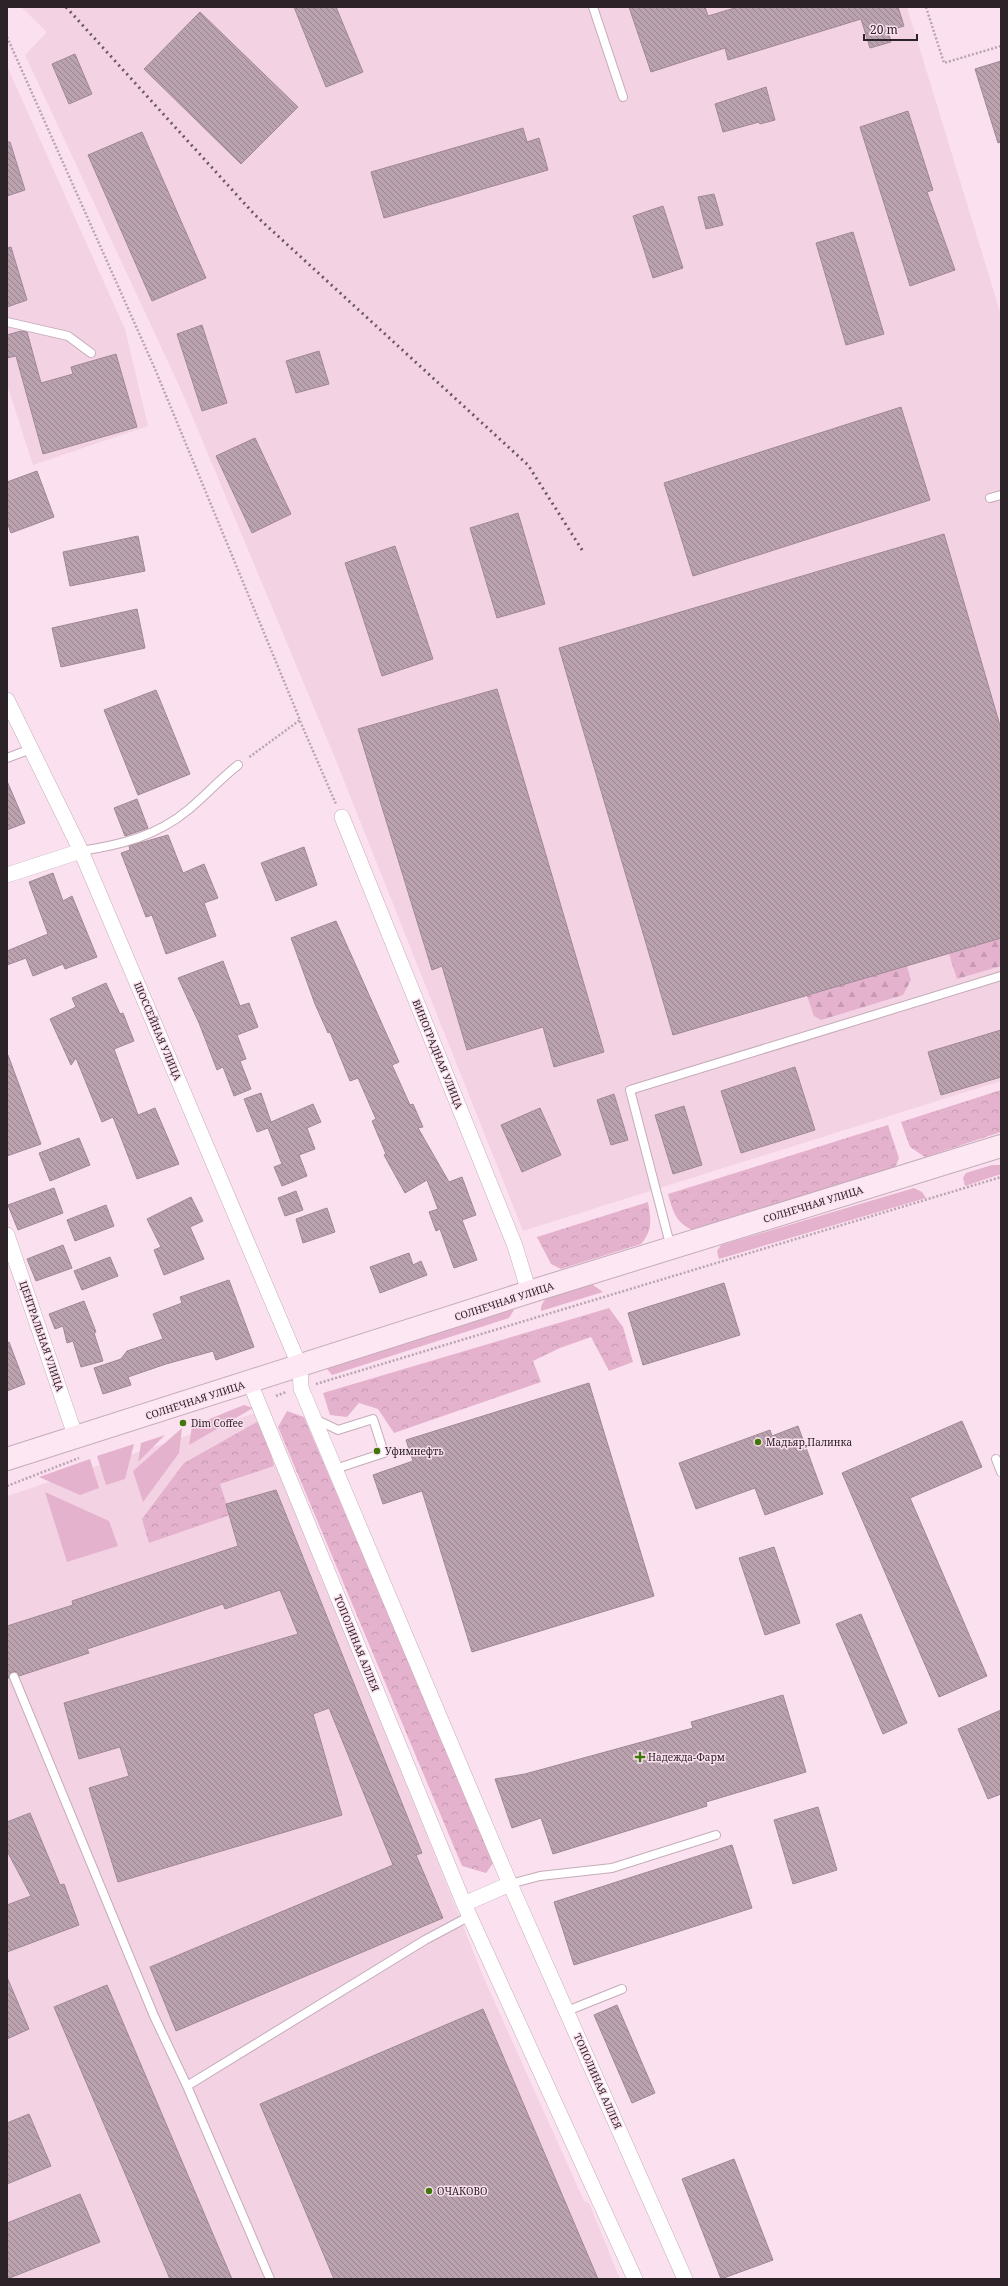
<svg xmlns="http://www.w3.org/2000/svg" width="1008" height="2286" viewBox="0 0 1008 2286" font-family="'Noto Serif',serif">
<style>
.built{fill:#f3d2e4}
.grass{fill:#e5b2ce}
.forest{fill:url(#forest-firs)}
.park{fill:url(#park-crowns)}
.building{fill:url(#building-back-hatch);stroke:#a08895}
.lines{fill:none;stroke-linecap:round;stroke-linejoin:round}
.lane-casing{stroke:#c4acb9;stroke-width:10}
.street-casing{stroke:#c4acb9;stroke-width:16}
.secondary-casing{stroke:#c4acb9;stroke-width:24}
.path{stroke:#b9a4b0;stroke-width:2.5;stroke-dasharray:2 2;stroke-linecap:butt}
.lane{stroke:#fff;stroke-width:8}
.street{stroke:#fff;stroke-width:15}
.secondary{stroke:#fce7f3;stroke-width:22}
.rail{stroke:#675a61;stroke-width:3;stroke-dasharray:2 4;stroke-linecap:butt}
.poi-dot{fill:#407709;stroke:#fbe1ef;stroke-width:1.5}
.labels{text-anchor:middle;dominant-baseline:central;stroke-width:3;stroke-linejoin:round;paint-order:stroke}
.street-label{font-size:10px;fill:#2c2328;stroke:#fbe1ef}
.poi-label{font-size:10px;fill:#2c2328;stroke:#fbe1ef;text-anchor:start}
</style>
<defs>
<pattern id="forest-firs" width="22" height="20" patternUnits="userSpaceOnUse"><rect width="22" height="20" fill="#e5b2ce"/><path d="M5 1l3.5 6h-7zM16 11l3.5 6h-7z" fill="#c599b1"/></pattern>
<pattern id="park-crowns" width="20" height="18" patternUnits="userSpaceOnUse"><rect width="20" height="18" fill="#e5b2ce"/><path d="M2 6a3 3 0 1 1 6 0M12 15a3 3 0 1 1 6 0" fill="none" stroke="#c599b1"/></pattern>
<pattern id="building-back-hatch" width="6" height="6" patternUnits="userSpaceOnUse"><rect width="6" height="6" fill="#baa2af"/><path d="M-1 5l2 2M0 0l6 6M5-1l2 2" fill="none" stroke="#97848e"/></pattern>
</defs>
<rect width="100%" height="100%" fill="#fbe1ef"/>
<path class="built" d="M21,7H907L1001,315V1081L523,1231L335,758L182,392L25,55L47,32Z
M7,66L125,329L148,426L33,465L7,385Z
M258,1412L483,1976L584,2201L589,2203L620,2279H7V1496Z"/>
<path class="grass" d="M992,1165H1001V1174L965,1186L963,1178L966,1173Z
M914,1188L922,1192L926,1198L719,1259L717,1251L721,1245Z
M586,1284L593,1285L603,1292L541,1311C540,1292 571,1289 586,1284Z
M508,1307L514,1310L509,1318L332,1375L327,1369L331,1363Z
M244,1405L253,1408L189,1445L192,1426Z
M182,1428L179,1453L143,1502L133,1471Z
M165,1435L138,1462L141,1443Z
M134,1444L125,1479L106,1485L97,1456Z
M90,1459L99,1488L80,1495L39,1477Z
M45,1492L109,1521L118,1546L67,1562Z"/>
<path class="forest" d="M1001,938V966L957,979L949,954Z
M907,966L911,980L903,995L821,1020L814,1016L807,996Z"/>
<path class="park" d="M1001,1090V1132L925,1157L910,1147L901,1122Z
M888,1125L899,1158L895,1168L693,1230C676,1223 673,1212 668,1194Z
M648,1202C651,1219 653,1230 641,1244L561,1269L551,1264L537,1237Z
M609,1308L623,1327L633,1362L609,1371L591,1337L560,1348L533,1361L541,1382L394,1433L378,1409L359,1403L347,1417L330,1415L323,1393Z
M287,1411L304,1417L494,1862L486,1873L462,1866L278,1427Z
M257,1422L264,1426L274,1466L220,1484L230,1515L149,1543L142,1519L184,1463Z"/>
<path class="building" d="M294,7H336L363,72L326,87Z
M629,7H705L708,16L738,7H898L904,26L888,31L891,42L870,48L861,19L728,60L725,48L651,72Z
M200,12L298,107L241,164L144,69Z
M75,54L92,94L69,104L52,64Z
M1001,61V142L998,143L975,69Z
M766,87L775,120L760,124L759,122L723,132L715,104Z
M908,111L933,190L927,192L955,270L910,286L860,127Z
M523,128L527,142L539,138L548,170L384,218L371,172Z
M142,132L206,278L152,301L88,155Z
M7,142H10L25,190L7,196Z
M714,194L723,225L706,229L698,197Z
M663,206L683,268L653,278L633,216Z
M853,232L884,334L846,345L816,243Z
M11,247L27,300L7,307V248Z
M202,325L227,403L202,411L177,334Z
M21,331L27,332L41,383L73,374L71,367L116,354L137,427L43,454L16,356L7,358V335Z
M319,351L329,384L296,393L286,361Z
M901,407L930,500L693,576L664,483Z
M255,438L291,514L252,533L216,456Z
M37,471L54,517L11,533L7,522V482Z
M518,513L545,604L497,618L470,528Z
M944,534L1001,729V938L673,1035L559,648Z
M138,536L145,571L70,586L63,552Z
M395,546L433,659L382,676L345,563Z
M137,609L145,648L61,667L52,628Z
M497,689L604,1052L554,1067L543,1027L467,1050L442,966L432,970L358,729Z
M156,690L190,774L138,795L104,710Z
M7,781L25,823L7,830Z
M137,799L148,828L125,836L114,808Z
M168,835L183,873L204,864L218,898L204,903L216,936L166,954L152,915L146,917L121,853L130,850L129,846Z
M304,847L317,885L276,901L261,863Z
M53,873L63,901L72,896L97,957L65,969L63,964L33,976L26,958L7,965V951L48,934L29,882Z
M336,921L399,1062L392,1065L410,1105L413,1104L423,1127L418,1128L449,1182L462,1177L476,1215L462,1220L477,1260L454,1268L440,1229L436,1231L429,1212L438,1209L427,1180L405,1193L384,1155L386,1154L372,1121L376,1119L358,1078L350,1081L330,1032L328,1033L315,1004L291,938Z
M223,961L240,1006L249,1003L258,1027L237,1035L246,1059L240,1061L251,1089L234,1096L223,1067L217,1070L199,1023L178,978Z
M106,983L120,1014L123,1013L134,1041L114,1049L138,1115L155,1108L179,1164L137,1179L113,1117L102,1122L76,1058L71,1065L50,1019L76,1007L72,998Z
M1001,1030V1077L941,1095L928,1052Z
M8,1055L41,1144L7,1156V1056Z
M795,1067L815,1130L741,1153L721,1091Z
M261,1093L271,1122L313,1104L321,1122L307,1128L315,1149L299,1155L307,1176L282,1186L274,1167L282,1164L268,1128L257,1132L244,1099Z
M614,1094L628,1140L611,1145L597,1100Z
M684,1106L702,1165L673,1174L655,1115Z
M540,1108L561,1155L522,1172L501,1125Z
M79,1138L90,1165L50,1181L39,1153Z
M54,1188L63,1213L18,1230L8,1205Z
M296,1191L303,1210L285,1216L278,1198Z
M191,1197L203,1221L190,1227L204,1259L164,1275L154,1250L161,1247L147,1219Z
M106,1205L114,1226L75,1241L67,1220Z
M327,1208L335,1232L303,1243L296,1219Z
M63,1245L72,1268L36,1281L27,1259Z
M409,1253L413,1265L421,1261L427,1275L380,1293L370,1267Z
M110,1257L118,1276L82,1290L74,1271Z
M229,1280L254,1347L216,1360L213,1351L166,1364L128,1377L131,1385L103,1394L94,1368L121,1359L127,1351L163,1339L153,1314L182,1303L180,1297Z
M724,1283L740,1335L643,1365L628,1313Z
M84,1301L96,1332L94,1333L103,1361L81,1367L73,1341L67,1343L63,1326L55,1329L49,1314Z
M9,1342L25,1384L7,1391V1343Z
M589,1383L654,1596L472,1652L422,1491L383,1504L373,1475L413,1461L406,1440Z
M962,1421L982,1467L910,1498L987,1676L939,1697L842,1473Z
M798,1426L823,1494L765,1515L755,1488L696,1509L679,1463L770,1430L772,1436Z
M276,1490L422,1853L416,1855L443,1918L176,2031L150,1967L393,1865L329,1708L313,1714L342,1815L118,1882L89,1788L129,1776L120,1747L79,1759L64,1703L298,1634L280,1590L225,1609L223,1604L87,1649L89,1653L19,1676L17,1672H12L7,1680V1626L73,1605L72,1601L238,1546L226,1504Z
M774,1547L800,1623L765,1635L739,1558Z
M861,1614L907,1723L883,1734L836,1624Z
M783,1695L806,1772L706,1802L707,1806L553,1854L541,1818L512,1828L495,1779L525,1774L693,1728L691,1722Z
M1001,1710V1794L988,1799L958,1729Z
M818,1807L837,1870L793,1884L774,1820Z
M30,1813L60,1885L64,1884L79,1925L7,1952V1905L31,1896L7,1851V1822Z
M732,1845L752,1908L574,1965L554,1902Z
M7,1977L29,2029L7,2039Z
M107,1985L232,2279H170L54,2007Z
M617,2005L655,2093L632,2103L594,2015Z
M483,2009L598,2279H334L260,2104Z
M29,2114L51,2166L7,2184V2123Z
M734,2159L773,2260L721,2279L682,2179Z
M80,2194L100,2242L7,2279V2223Z"/>
<g class="lines">
<g class="lane-casing">
<path id="lane" d="M593,7L623,97
M7,322L68,336L91,353
M990,498L1001,495
M7,758L31,749
M81,851C120,845 157,836 188,810C205,796 220,779 238,765
M671,1248L630,1090L1001,976
M315,1419L338,1430L373,1419L384,1453L335,1469
M996,1459L1001,1472
M14,1677L154,2016L187,2086L425,1940L470,1916
M510,1884L540,1876L612,1868L716,1835
M567,2011L622,1989
M187,2086L270,2279"/>
</g>
<g class="street-casing">
<path id="street" d="M7,700L81,851L300,1367L301,1388L335,1469L510,1884L685,2279
M342,817L515,1246L529,1292
M7,875L81,851
M7,1235L76,1438
M250,1383L464,1904L635,2279
M464,1904L510,1884"/>
</g>
<g class="secondary-casing">
<path id="secondary" d="M7,1459L529,1292L1001,1146"/>
</g>
<path class="path" d="M926,7L944,63L1001,46
M7,37L155,369L300,720L248,758
M300,721L336,804
M316,1384L1001,1177
M276,1396L286,1392
M7,1486L79,1458"/>
<use href="#lane" class="lane"/>
<use href="#street" class="street"/>
<use href="#secondary" class="secondary"/>
<path class="rail" d="M66,7L255,215L528,465L584,553"/>
</g>
<g class="poi-dot">
<circle cx="183" cy="1423" r="4"/>
<circle cx="758" cy="1442" r="4"/>
<circle cx="377" cy="1451" r="4"/>
<path d="M638 1751h4v4h4v4h-4v4h-4v-4h-4v-4h4z"/>
<circle cx="429" cy="2191" r="4"/>
</g>
<g class="labels">
<g class="street-label">
<text transform="translate(158 1031) rotate(67)">ШОССЕЙНАЯ УЛИЦА</text>
<text transform="translate(438 1054) rotate(68)">ВИНОГРАДНАЯ УЛИЦА</text>
<text transform="translate(813 1204) rotate(-17)">СОЛНЕЧНАЯ УЛИЦА</text>
<text transform="translate(504 1301) rotate(-18)">СОЛНЕЧНАЯ УЛИЦА</text>
<text transform="translate(42 1336) rotate(71)">ЦЕНТРАЛЬНАЯ УЛИЦА</text>
<text transform="translate(195 1400) rotate(-18)">СОЛНЕЧНАЯ УЛИЦА</text>
<text transform="translate(357 1643) rotate(68)">ТОПОЛИНАЯ АЛЛЕЯ</text>
<text transform="translate(598 2081) rotate(66)">ТОПОЛИНАЯ АЛЛЕЯ</text>
</g>
<g class="poi-label">
<text x="191" y="1423">Dim Coffee</text>
<text x="766" y="1442">Мадьяр,Палинка</text>
<text x="385" y="1451">Уфимнефть</text>
<text x="648" y="1757">Надежда-Фарм</text>
<text x="437" y="2191">ОЧАКОВО</text>
</g>
</g>
<rect width="1008" height="2286" fill="none" stroke="#2c2328" stroke-width="16"/>
<path d="M864 34v6h53v-6" fill="none" stroke="#2c2328" stroke-width="2"/>
<text x="870" y="34" font-size="12" fill="#2c2328" stroke="#fbe1ef" stroke-width="3" paint-order="stroke">20 m</text>
</svg>
